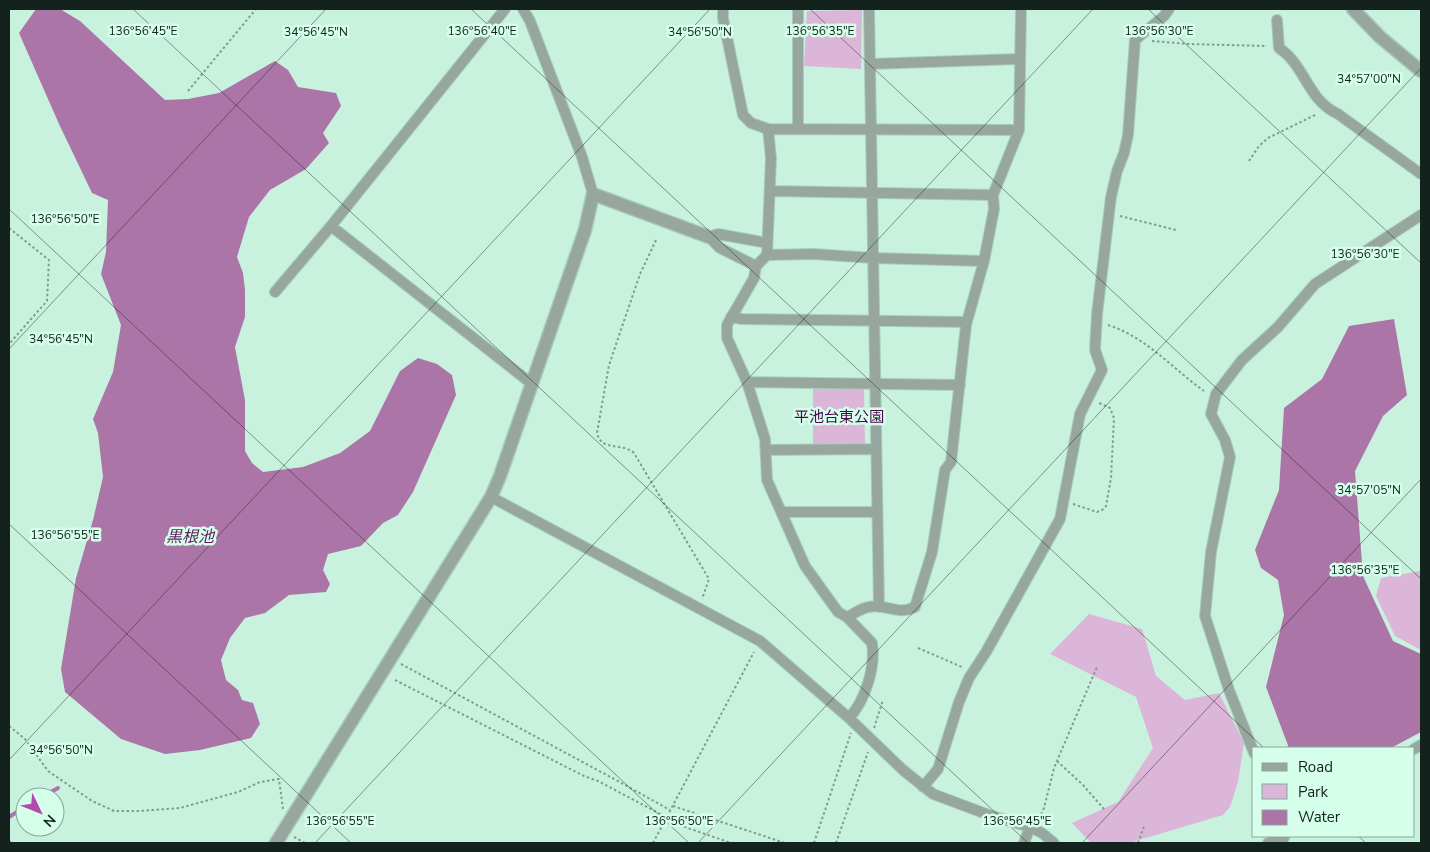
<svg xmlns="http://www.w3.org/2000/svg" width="1430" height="852" viewBox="0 0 1430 852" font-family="'Nunito Sans','Noto Sans JP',sans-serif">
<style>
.green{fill:#dbb6d8}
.water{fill:#ac75a8}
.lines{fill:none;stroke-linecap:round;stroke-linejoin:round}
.stream{stroke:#ac75a8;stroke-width:4}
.minor-casing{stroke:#a8cdbb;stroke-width:12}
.tertiary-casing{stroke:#a8cdbb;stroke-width:15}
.path{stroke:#7e9d8e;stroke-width:2;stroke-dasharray:2.5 2.5;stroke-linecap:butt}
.minor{stroke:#97a79f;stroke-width:10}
.tertiary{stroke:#97a79f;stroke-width:12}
.ticks{fill:none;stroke:#13221c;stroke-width:1;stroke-opacity:0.45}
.labels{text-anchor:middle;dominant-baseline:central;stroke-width:5;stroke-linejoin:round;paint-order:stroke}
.park-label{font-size:15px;fill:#4d074c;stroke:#d6ffeb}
.water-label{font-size:16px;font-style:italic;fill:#5f1c5d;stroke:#d6ffeb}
.ticks-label{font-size:12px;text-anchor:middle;fill:#13221c;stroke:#d6ffeb;stroke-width:5;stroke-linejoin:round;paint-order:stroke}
</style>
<rect width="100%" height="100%" fill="#c9f2de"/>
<path class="green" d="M862,10L861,69L804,66L807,11Z
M813,389H864L865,445L813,446Z
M1420,571L1421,574V650L1395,636L1376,596L1381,578Z
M1089,614L1142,629L1156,676L1185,700L1219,693L1244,743L1238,782L1230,807L1223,815L1129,843H1091L1072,823L1118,802L1153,748L1136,697L1050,654Z"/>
<path class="water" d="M36,9H60L80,21L165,100L188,99L219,93L275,61L288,70L298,87L336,93L341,106L323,133L329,143L306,169L270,190L249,217L237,257L243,273L245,290V317L235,347L245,400V451L252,463L263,472L303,467L340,453L370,431L400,371L418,358L437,364L452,375L456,395L413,492L398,515L383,523L361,546L328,554L323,570L330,584L326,592L289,595L265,613L245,618L230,638L221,660L226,680L238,690L242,700L253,703L260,724L251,738L200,750L165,754L121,739L65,692L61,669L76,578L93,520L103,477L98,433L93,419L113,372L121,325L101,274L106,252L108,200L92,193L59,124L19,33Z
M1394,319L1407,395L1383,416L1355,471L1363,576L1393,641L1421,654V732L1391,748H1289L1266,687L1284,615L1278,580L1261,568L1255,550L1279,490L1284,408L1322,379L1349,326Z"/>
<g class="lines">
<path class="stream" d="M42,797L58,788
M9,817L25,807"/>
<g class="minor-casing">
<path id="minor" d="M523,9L530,21L582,157L593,194
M723,9V18L743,115L751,123L768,129L771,158L767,255L756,266L754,278L727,325V338L747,382L765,439L767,480L805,566L838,612L847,617L872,643C876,667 865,701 849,718
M798,9V129
M869,9L879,607
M1277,20L1279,48C1306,66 1307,100 1338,114L1421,174
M870,64L1019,59
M768,129L1019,130
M770,191L993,195
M331,226L532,384
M767,255L813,254L873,258L984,261
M756,266L720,248L709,237L718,234L767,243
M275,292L331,226L505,9
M731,317L742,319L967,322
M747,382L960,385
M766,450L876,449
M491,497L760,641L849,718L903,770L933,794L989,815L1030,827L1042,833L1054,843
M781,512H877
M847,617C854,614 861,608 869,607C886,603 896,616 915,607L932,552L945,470L951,462L966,325L984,261L994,209L993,195L1019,130L1021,9
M1414,749L1421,745
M1254,753L1229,690L1205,616L1211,552L1230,457L1225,440L1211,414L1216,394L1242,360L1278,327L1315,284L1421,215
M923,787L938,769L959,702L969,678L986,652L1060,519L1080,414L1102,370L1095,350L1097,314L1111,197L1117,171L1124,153L1128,135L1135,40L1164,16L1169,9
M1024,843L1030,827
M1268,843L1284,838"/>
</g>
<g class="tertiary-casing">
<path id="tertiary" d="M1353,9L1380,37L1421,71
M276,843L491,497L500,476L585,230L593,194L709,237"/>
</g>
<path class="path" d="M1152,41L1189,44L1267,46
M188,91L256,9
M1249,161L1259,146L1268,138L1317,114
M1120,216L1176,230
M9,228L49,260L47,301L9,344
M656,240L640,274L609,365L597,433C601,452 622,442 634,453L709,579L702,599
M1108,325C1146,337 1173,369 1204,391
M1073,504L1097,512L1102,510L1106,506L1111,478L1114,418L1110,408L1097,402
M918,648L962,667
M401,664L616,780L670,810
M395,680L584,776L598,781L666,817
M9,726L25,739L48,771L92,801L114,811H139L180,808L238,792L260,782L279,779L283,809
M874,728L883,700
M1057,761L1083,785L1104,809
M673,806L785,843
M1039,819L1044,808L1054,768L1097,667
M665,820L731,843
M294,837L305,843
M653,843L754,652
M814,843L851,733
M836,843L868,752
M1138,843L1144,826"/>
<use href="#minor" class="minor"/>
<use href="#tertiary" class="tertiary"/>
</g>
<path class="ticks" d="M133,9L1028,843M471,9L1264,748M810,9L1421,579M1148,9L1421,263M9,209L689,843M9,349L326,9M9,524L351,843M9,760L710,9M1358,836L1366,843M9,840L12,843M315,843L1093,9M698,843L1421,68M1082,843L1421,479"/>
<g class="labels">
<g class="park-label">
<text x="839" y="417">平池台東公園</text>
</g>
<g class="water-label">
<text x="190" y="537">黒根池</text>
</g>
</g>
<g class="ticks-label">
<text x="143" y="35">136°56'45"E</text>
<text x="1159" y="35">136°56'30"E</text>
<text x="482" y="35">136°56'40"E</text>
<text x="820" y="35">136°56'35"E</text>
<text x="316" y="36">34°56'45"N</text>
<text x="700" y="36">34°56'50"N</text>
<text x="1369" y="83">34°57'00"N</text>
<text x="65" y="223">136°56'50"E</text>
<text x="1365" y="258">136°56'30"E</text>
<text x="61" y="343">34°56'45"N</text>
<text x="1369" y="494">34°57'05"N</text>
<text x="65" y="539">136°56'55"E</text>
<text x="1365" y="574">136°56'35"E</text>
<text x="61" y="754">34°56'50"N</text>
<text x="340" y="825">136°56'55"E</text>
<text x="679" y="825">136°56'50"E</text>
<text x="1017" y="825">136°56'45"E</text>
</g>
<rect width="1430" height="852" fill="none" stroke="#13221c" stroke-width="20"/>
<rect x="1252" y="747" width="162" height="90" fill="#d6ffeb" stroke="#88a798"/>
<rect x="1262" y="763" width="25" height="8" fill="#97a79f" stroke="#88a798"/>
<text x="1298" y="772" font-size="15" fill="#13221c">Road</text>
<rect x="1262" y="784" width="25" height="15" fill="#dbb6d8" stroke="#88a798"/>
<text x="1298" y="797" font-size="15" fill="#13221c">Park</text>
<rect x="1262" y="810" width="25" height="15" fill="#ac75a8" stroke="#88a798"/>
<text x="1298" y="822" font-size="15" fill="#13221c">Water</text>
<g transform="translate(40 812) rotate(133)"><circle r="24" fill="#d6ffeb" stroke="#88a798"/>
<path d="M0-4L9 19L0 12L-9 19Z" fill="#b34baf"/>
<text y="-8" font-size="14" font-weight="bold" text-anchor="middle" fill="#13221c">N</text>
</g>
</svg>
